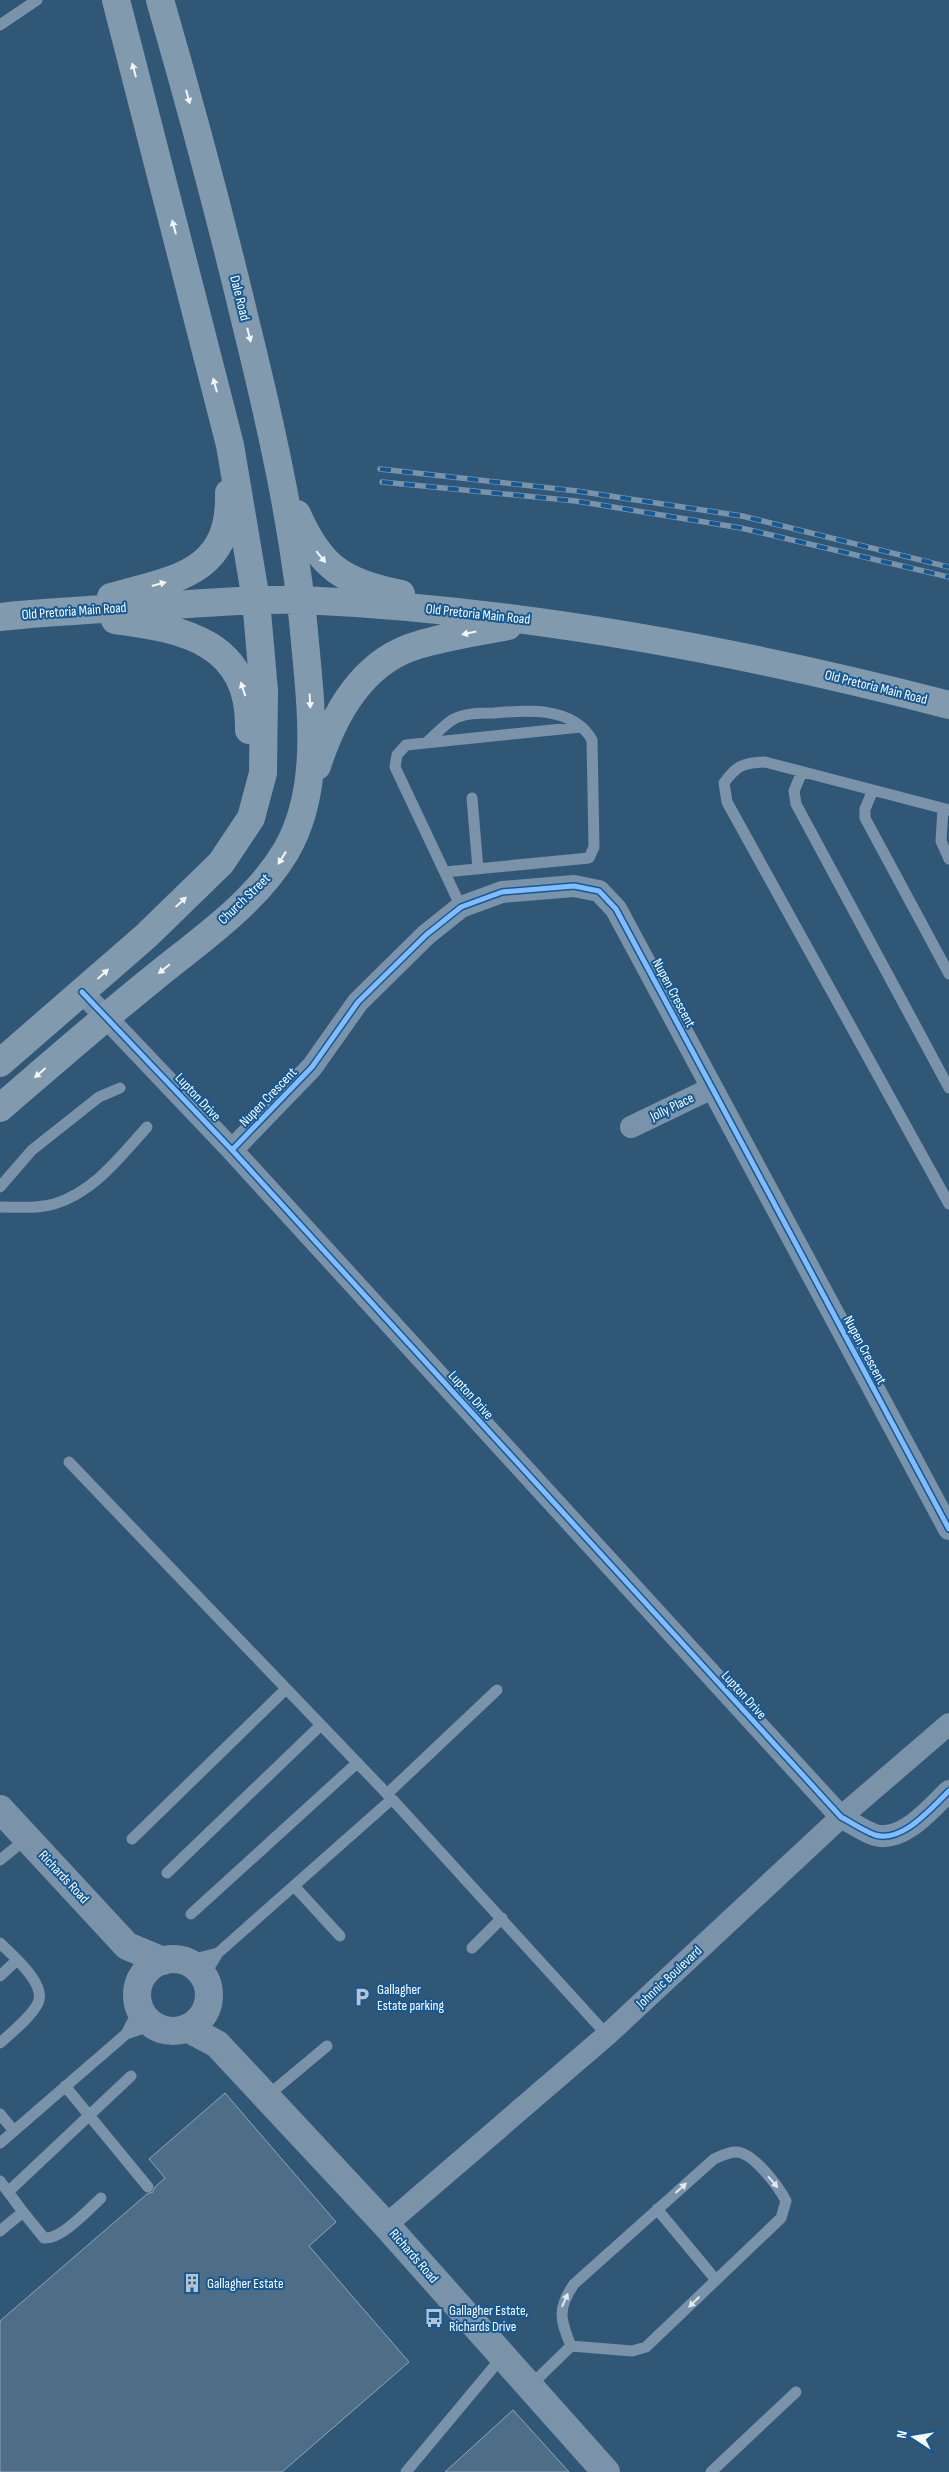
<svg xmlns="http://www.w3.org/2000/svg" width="949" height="2472" viewBox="0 0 949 2472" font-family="'Sofia Sans Condensed',sans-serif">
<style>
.building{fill:#4e6d86;stroke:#8ea5b7}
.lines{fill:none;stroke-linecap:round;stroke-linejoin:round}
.service{stroke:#7a93a9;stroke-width:11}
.minor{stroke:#7a93a9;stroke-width:22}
.tertiary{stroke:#7a93a9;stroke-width:28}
.secondary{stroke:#819aae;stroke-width:28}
.rail-casing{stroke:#7b93a9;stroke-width:5.5}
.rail{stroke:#145994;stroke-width:4;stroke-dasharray:11;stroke-linecap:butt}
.cycleway-casing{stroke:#145994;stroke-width:8}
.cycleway{stroke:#80bcff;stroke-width:5}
.oneway{fill:#f2f5f7}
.oneway2{fill:#e4e9ee}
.labels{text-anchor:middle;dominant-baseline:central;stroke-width:4;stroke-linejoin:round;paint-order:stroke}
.street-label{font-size:14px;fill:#fff;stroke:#145994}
.poi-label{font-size:14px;fill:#fff;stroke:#145994;text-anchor:start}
</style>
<rect width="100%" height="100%" fill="#315777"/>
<path class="building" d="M225,2093L336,2222L309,2246L409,2362L282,2472H0V2321L147,2194L153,2192L155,2187L165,2178L149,2159Z
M513,2410L569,2472H445Z"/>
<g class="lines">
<path class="service" d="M0,25L37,0
M426,743C434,736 443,726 452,720C464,713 480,713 494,713C526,710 573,706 592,740L594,847L589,858L445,872
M802,772L794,791L796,804L949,1088
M873,790L865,809V818L949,974
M472,798L478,869
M943,809L941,841L949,859
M949,810L765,762C743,763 737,765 724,783L727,802L949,1204
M461,907L395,767L397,755L406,745L581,727
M0,1187L32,1150L99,1097L120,1088
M0,1207C17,1207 37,1209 54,1204C94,1192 120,1157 147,1127
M69,1462L392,1799L607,2035
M387,1794L497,1690
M132,1839L286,1689
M0,1860L27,1838
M167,1873L321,1725
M295,1887L340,1936
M191,1914L357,1763
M0,1943C12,1955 47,1984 38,2003C32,2016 11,2033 0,2043
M472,1948L502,1918
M186,1961L218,1953
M0,1976L17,1960
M204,1976L218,1953L392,1799
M126,2034L153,2025
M65,2086L148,2187
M266,2097L327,2046
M0,2114L14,2131
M0,2143L126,2034L140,2007
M0,2181L23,2212L0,2231
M8,2192L131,2076
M657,2209L716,2280
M23,2212L44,2238C61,2240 89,2209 101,2198
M530,2386L571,2346L632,2351L646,2347L781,2218L786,2201C779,2187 753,2152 736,2152C728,2152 721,2156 714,2159L574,2284C557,2309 560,2319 571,2346
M406,2472L502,2357
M711,2472L796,2392"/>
<path class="minor" d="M82,992L232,1150L841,1817C852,1823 864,1831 875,1835C903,1843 931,1808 949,1791
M631,1127L712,1088
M232,1150L312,1067L358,1002L426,935L461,907L502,892L574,886L599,891L616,909L949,1529
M386,2225L607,2035L841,1817L949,1724"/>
<path class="tertiary" d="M0,1809L127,1946L163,1961
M137 1995a36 36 0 1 1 72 0a36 36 0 1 1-72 0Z
M187,2028L217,2044L386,2225L606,2472"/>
<path class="secondary" d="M297,514C321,569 344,582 401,594
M111,597C175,579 231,574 229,493
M0,617C56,611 112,609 168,605C213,603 258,598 303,600C521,610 738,650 949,705
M115,620C186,629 251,643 249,730
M317,766C333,716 362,661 418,645C447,636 478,632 508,626
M0,1063L146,936L221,863L251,818L263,773L264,691L256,600L230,445L116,0
M0,1108C50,1065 99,1022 150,981C197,942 254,905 286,851C320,793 312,717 306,653C297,541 273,433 246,324C220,215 191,107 160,0"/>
<g class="rail-casing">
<path id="rail" d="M380,469L577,491L742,516L949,567
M382,482L576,501L741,528L949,577"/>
</g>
<use href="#rail" class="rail"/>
<g class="cycleway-casing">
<path id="cycleway" d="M82,992L232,1150L841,1817C852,1823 864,1831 875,1835C903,1843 931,1808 949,1791
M232,1150L312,1067L358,1002L426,935L461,907L502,892L574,886L599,891L616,909L949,1529"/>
</g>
<use href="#cycleway" class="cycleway"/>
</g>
<defs><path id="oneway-solid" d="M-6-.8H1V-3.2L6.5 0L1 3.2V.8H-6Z" transform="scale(1.25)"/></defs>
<g class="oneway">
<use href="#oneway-solid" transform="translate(134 70) rotate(-105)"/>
<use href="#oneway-solid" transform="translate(188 97) rotate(75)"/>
<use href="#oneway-solid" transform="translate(174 227) rotate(-105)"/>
<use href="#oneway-solid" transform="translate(249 335) rotate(76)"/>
<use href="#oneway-solid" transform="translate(215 385) rotate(-105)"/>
<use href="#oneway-solid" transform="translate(321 557) rotate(51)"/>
<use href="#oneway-solid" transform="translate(159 584) rotate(-15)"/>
<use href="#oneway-solid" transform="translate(469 633) rotate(168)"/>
<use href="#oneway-solid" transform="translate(243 689) rotate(-108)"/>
<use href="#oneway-solid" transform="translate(310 701) rotate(87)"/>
<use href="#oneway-solid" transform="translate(282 858) rotate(122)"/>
<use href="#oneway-solid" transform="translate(181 902) rotate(-43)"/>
<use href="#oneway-solid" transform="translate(164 969) rotate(141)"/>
<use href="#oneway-solid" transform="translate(103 974) rotate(-42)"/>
<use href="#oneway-solid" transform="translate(40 1073) rotate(139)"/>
</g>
<g class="oneway2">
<use href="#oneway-solid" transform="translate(773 2182) rotate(49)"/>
<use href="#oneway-solid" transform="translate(681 2188) rotate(-42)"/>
<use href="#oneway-solid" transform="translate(565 2300) rotate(-66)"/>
<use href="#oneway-solid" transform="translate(694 2302) rotate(136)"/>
</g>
<defs>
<g id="parking-bare" transform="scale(1.5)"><path d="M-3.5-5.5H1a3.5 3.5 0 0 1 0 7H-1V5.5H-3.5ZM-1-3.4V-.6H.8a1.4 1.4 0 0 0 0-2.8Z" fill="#b7c4cf" stroke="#145994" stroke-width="2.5" paint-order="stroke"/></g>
<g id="building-bare" transform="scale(1.5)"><path d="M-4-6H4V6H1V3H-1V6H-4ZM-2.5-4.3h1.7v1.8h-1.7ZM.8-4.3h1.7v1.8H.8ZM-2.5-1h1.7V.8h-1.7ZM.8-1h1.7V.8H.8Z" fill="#b7c4cf" stroke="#145994" stroke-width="2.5" paint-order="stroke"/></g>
<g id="bus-bare" transform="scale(1.5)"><path d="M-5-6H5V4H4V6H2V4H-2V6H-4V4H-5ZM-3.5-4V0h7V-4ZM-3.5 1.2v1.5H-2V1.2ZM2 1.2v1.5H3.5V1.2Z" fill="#b7c4cf" stroke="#145994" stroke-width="2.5" paint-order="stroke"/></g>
</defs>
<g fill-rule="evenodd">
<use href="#parking-bare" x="362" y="1997"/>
<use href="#building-bare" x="192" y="2283"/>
<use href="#bus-bare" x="434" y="2318"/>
</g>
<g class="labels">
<g class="street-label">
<text transform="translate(240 298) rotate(76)">Dale Road</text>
<text transform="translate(74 611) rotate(-4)">Old Pretoria Main Road</text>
<text transform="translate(478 614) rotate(6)">Old Pretoria Main Road</text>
<text transform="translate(876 687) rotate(14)">Old Pretoria Main Road</text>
<text transform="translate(244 899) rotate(-44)">Church Street</text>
<text transform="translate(674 993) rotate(62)">Nupen Crescent</text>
<text transform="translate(198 1097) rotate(47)">Lupton Drive</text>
<text transform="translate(268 1097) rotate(-46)">Nupen Crescent</text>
<text transform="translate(672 1107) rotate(-26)">Jolly Place</text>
<text transform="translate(865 1350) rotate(62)">Nupen Crescent</text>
<text transform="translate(471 1395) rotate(48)">Lupton Drive</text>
<text transform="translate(744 1695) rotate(48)">Lupton Drive</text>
<text transform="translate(64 1877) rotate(47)">Richards Road</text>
<text transform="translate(669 1977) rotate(-43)">Johnnic Boulevard</text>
<text transform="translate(414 2256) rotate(49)">Richards Road</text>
</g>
<g class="poi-label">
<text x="377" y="1989">Gallagher<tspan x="377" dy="16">Estate parking</tspan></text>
<text x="207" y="2283">Gallagher Estate</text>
<text x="449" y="2310">Gallagher Estate,<tspan x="449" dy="16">Richards Drive</tspan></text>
</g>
</g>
<g transform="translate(914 2437) rotate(282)" stroke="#145994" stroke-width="4" paint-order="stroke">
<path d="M0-4L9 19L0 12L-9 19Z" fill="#ffffff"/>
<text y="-8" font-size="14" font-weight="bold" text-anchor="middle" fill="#ffffff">N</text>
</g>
</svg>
